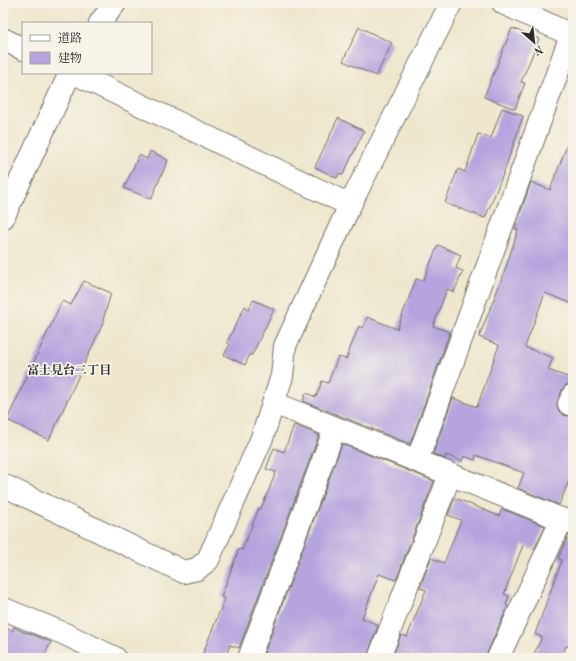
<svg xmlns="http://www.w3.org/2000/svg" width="576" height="661" viewBox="0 0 576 661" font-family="'Old Standard TT','Noto Serif JP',serif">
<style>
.building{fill:#b5a4de}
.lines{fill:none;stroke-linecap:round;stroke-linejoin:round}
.minor-casing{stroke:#6f6d64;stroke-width:24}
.minor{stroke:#fff;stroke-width:22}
.labels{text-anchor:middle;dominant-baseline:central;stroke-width:3.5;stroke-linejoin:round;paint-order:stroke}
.neighbourhood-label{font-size:12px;font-weight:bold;fill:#2b2b2b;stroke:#f7f3e8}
</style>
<rect width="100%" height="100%" fill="#f7f3e8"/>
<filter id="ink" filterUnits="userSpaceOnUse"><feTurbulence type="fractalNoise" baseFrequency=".025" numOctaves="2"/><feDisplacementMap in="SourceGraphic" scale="8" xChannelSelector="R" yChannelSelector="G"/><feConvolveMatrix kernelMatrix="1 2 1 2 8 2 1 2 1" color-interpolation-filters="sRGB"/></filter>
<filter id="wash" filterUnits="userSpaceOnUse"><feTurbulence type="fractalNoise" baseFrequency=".012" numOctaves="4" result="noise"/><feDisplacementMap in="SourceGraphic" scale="16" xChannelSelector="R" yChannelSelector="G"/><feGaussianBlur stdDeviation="0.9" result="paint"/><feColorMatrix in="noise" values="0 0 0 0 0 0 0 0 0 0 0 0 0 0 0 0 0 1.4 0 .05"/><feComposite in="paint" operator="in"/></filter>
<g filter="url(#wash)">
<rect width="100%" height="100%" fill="#eee7cd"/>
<g id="blocks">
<path class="building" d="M359,27L392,43L376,76L343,61Z
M512,28L539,39L521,82L525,83L515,109L484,97Z
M502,108L523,116L504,172L485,218L445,203L458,169L465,172L478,134L491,138Z
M338,118L364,131L343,175L339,173L337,178L315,167Z
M571,135H573V304L545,293L525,347L553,358L548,370L573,379V383L566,385L562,390L557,405L559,411L564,415L570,416L573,415V471L559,505L518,488L524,473L476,455L475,460L464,456L462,461L446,455L445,459L433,454L453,398L477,407L499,345L479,337L503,276L518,230L515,229L531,182L550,190Z
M150,151L168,160L151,199L124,188L139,155L147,159Z
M438,245L461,255L456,268L463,271L454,292L447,289L433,326L450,332L410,444L303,401L306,393L316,397L322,381L328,383L338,357L346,359L359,326L363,328L367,317L397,329L416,279L423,281Z
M84,281L111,293L103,320L104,321L49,440L7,420L62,301L71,305Z
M253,300L274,309L252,355L250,354L245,365L224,355L230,344L227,342L245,306L249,310Z
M294,425L319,435L239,648L230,645L225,658H201L225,598L221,597L239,549L242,550L259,508L261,509L276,472L266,469L274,448L284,452Z
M342,444L434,481L396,580L379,574L362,618L378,625L367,658H276L264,653Z
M455,498L499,516L502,509L545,526L534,549L523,545L504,594L509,596L506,605L508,606L487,653L486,658H392L401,635L407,637L426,590L420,588L431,558L444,563L461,520L448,515Z
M568,536H573V648L566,646L561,658H532L542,637L535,634L562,560L558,559Z
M3,627L12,631L14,627L26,633V632L51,642L43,658H3Z"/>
</g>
</g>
<g filter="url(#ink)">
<use href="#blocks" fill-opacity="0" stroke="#6f6d64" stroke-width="1"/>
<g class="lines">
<g class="minor-casing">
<path id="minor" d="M503,3L573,36
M100,23L115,3
M3,39L23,49
M74,73L350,205
M3,218L70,73
M274,403L573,524
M569,404L573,395
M417,461L571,35
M3,485L184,572L197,569L208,560L262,438L282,376L285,346L350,205L451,3
M4,609L65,634L115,658
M249,658L335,428
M379,658L450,475
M498,658L562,519"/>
</g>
<use href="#minor" class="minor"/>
</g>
</g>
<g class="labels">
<g class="neighbourhood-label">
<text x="69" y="371">富士見台二丁目</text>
</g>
</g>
<rect width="576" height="661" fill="none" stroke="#f7f3e8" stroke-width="16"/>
<rect x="22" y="22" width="130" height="52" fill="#f7f3e8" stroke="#a5a39c"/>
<rect x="30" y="35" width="20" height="6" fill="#ffffff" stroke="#a5a39c"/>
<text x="58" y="42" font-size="12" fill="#2b2b2b">道路</text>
<rect x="30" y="52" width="20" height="12" fill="#b5a4de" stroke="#a5a39c"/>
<text x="58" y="62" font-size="12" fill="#2b2b2b">建物</text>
<g transform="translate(534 42) rotate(152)" stroke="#f7f3e8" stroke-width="3" paint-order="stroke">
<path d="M0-3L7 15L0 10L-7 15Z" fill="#2b2b2b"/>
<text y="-6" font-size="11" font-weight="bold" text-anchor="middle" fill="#2b2b2b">N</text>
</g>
</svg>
